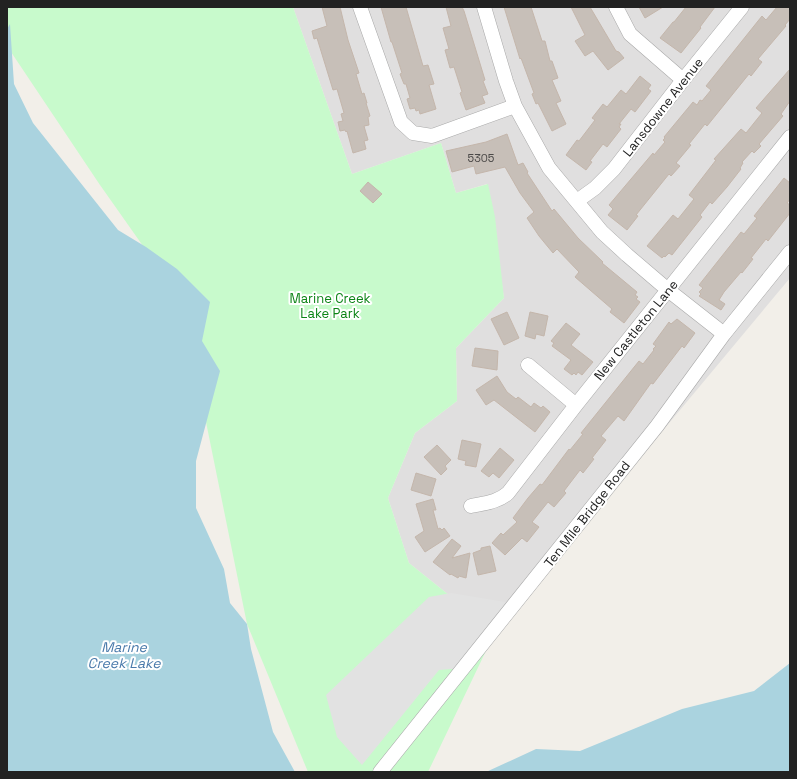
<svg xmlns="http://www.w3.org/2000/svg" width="797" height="779" viewBox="0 0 797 779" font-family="'Space Grotesk',sans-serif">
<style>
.residential{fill:#e0dfdf}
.park{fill:#c8facc}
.parking{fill:#e2e2e2}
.water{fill:#aad3df}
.building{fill:#c7bfb8;stroke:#c4b6ab}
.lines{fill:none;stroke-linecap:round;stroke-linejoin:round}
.minor-casing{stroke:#a9a9a9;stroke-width:15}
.minor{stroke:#fff;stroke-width:14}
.labels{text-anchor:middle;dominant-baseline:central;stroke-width:4;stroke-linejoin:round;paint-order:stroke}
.number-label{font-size:11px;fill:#4b4948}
.street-label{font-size:13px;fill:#222;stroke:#fff}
.park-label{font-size:13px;fill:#0c8416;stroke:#fff}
.water-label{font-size:14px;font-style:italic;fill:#4a7aab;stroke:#fff}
</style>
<rect width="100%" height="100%" fill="#f2efe9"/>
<path class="residential" d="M293,7H790V278L495,632L409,563L388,498L415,433L457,401L456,348L504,298L487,184L456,193L441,143L352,174Z"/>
<path class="park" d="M7,7H293L352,174L441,143L456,193L488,184L495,217L504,298L456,348L457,401L415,433L388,498L409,563L495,632L428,772H308L247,624L206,422L198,324L100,185L7,46Z"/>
<path class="parking" d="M451,593L505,602L512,607L463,668L439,670L362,765L337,737L326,695L429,597Z"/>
<path class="water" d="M10,24L14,84L33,123L118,230L146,247L177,269L210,302L202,341L220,371L196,461V508L224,569L230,603L247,624L251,649L273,732L295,772H7V29Z
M790,663V772H486L536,749L580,751L682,709L754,691Z"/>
<path class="building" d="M322,7H340L348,40L359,73L356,74L362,94L364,93L367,103H366L370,116L368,117L369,125L364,126L368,140L364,141L366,149L353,153L347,131L346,132L345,130L340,131L338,122L343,121L341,114L344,113L337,89L333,90L317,38L314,39L312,31L327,26Z
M381,7H406L423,66L428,65L434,84L429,85L436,109L420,114L419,110L416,111L415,108L410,109L407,99L410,98L406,84H404L400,74L402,73L392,42H391Z
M446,7H462L464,11L485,80L483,81L488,94L482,96L485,103L466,110L460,93L462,92L454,67L450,68L445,50L449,49L443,28L451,26Z
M504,7H531L542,41H545L550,61H552L558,78L552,80L561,101L556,103L566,124L552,131L538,103L536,104L532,94L534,93L521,58L520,59Z
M571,7H590L616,51L619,52L624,58L608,70L593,51L585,56L575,41L585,35Z
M639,7H663L645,18Z
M686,7H715L700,27L701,28L681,53L660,38L673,22H674Z
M777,7H790V19L785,25L786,26L758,59L762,62L751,76L749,74L707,126L705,124L689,144L691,145L676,163L680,166L671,176L669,174L636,215L638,216L627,230L608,215L613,209L609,205L653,153L654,155L665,142L663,140L665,138L664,137L693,102L697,105L700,100L702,101L711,90L706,86L762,16L766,20Z
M790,69V101L781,114L783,116L759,144L761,146L754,153L752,151L742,162L743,163L740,168L741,169L727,187L712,204L710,202L700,215L702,217L672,255L669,253L665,257L664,256L662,258L647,246L673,215L678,219L694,199L689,195L716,160L714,159L741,129L746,133L762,113L756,108Z
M640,76L651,85L648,89L651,91L635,112L631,109L619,124H621L619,127L621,129L607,147L603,144L590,161L592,162L586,170L566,155L577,140L579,141L595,120L592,118L603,104L607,107L621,90L626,94Z
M507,134L518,165L523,163L528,172L527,173L552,211L554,209L578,238L603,262L602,263L637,292L635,295L638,297L636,299L640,302L624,323L610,312L612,309L575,277L579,272L557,249L553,253L539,236L527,218L534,212L520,193L505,167L476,174L474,166L452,172L446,151L486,142Z
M784,178L790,183V199L787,203L790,205V213L768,241L766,239L751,258L753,259L742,273L741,272L724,292L719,300L725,304L721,310L699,296L701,294L699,292L703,288L699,285L741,232L744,234L757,218L754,216Z
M368,182L382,194L373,203L360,191Z
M507,312L519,338L504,345L491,319Z
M530,312L548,316L544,336L536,334L535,339L525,336Z
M677,319L695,333L684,348L682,346L653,384L651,383L624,421L618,416L601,436L606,440L592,458L594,459L583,473L580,470L564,491L566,493L554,507L548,502L532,522L539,527L527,542L522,538L505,555L492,543L501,533L503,535L517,522L513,518L528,498L540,484L542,485L569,449L570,450L583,434L581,433L639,361L643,364L654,350L653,349L656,346L653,344L669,322L671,324Z
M566,323L580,334L571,345L593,362L582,375L578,372L576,375L574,373L572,375L564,369L571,360L552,346L554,343L551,341Z
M475,348L498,351L497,370L472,366Z
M497,376L507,392L516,399L518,397L531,407L534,403L541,408L543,406L550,412L535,432L494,400L486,405L476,390Z
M462,440L481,444L476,467L465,465L466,461L458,459Z
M437,445L451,460L445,466L447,469L441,475L424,457Z
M500,448L514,460L499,478L493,473L489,477L481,471Z
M416,473L436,479L431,496L411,490Z
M433,499L436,510H433L438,529L440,528L442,530L444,528L450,536L425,552L415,537L424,531L416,504Z
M452,539L461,546L452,558L470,553L466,578L459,576L458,578L451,574L450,575L433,562Z
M490,546L496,571L478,575L473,553L481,550V548Z"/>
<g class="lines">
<g class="minor-casing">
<path id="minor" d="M360,7L401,122L413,133L432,136L515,106
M484,7L506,81L515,106L549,168L602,232L627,255L668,290L724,334
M616,7L630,34L683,80
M577,201L595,188L614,169L683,80L742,7
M528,365L576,405
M471,506C485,503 498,502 508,493L576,405L790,137
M380,772L657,426L724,334L790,252"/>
</g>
<use href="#minor" class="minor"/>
</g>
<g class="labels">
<g class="number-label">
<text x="481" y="158">5305</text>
</g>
<g class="street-label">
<text transform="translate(663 107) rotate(-52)">Lansdowne Avenue</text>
<text transform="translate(636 330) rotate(-51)">New Castleton Lane</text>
<text transform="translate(587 514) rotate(-52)">Ten Mile Bridge Road</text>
</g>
<g class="park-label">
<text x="330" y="298">Marine Creek<tspan x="330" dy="15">Lake Park</tspan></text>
</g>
<g class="water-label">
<text x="124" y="647">Marine<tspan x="124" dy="16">Creek Lake</tspan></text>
</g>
</g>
<rect width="797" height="779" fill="none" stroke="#222222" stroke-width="16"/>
</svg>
